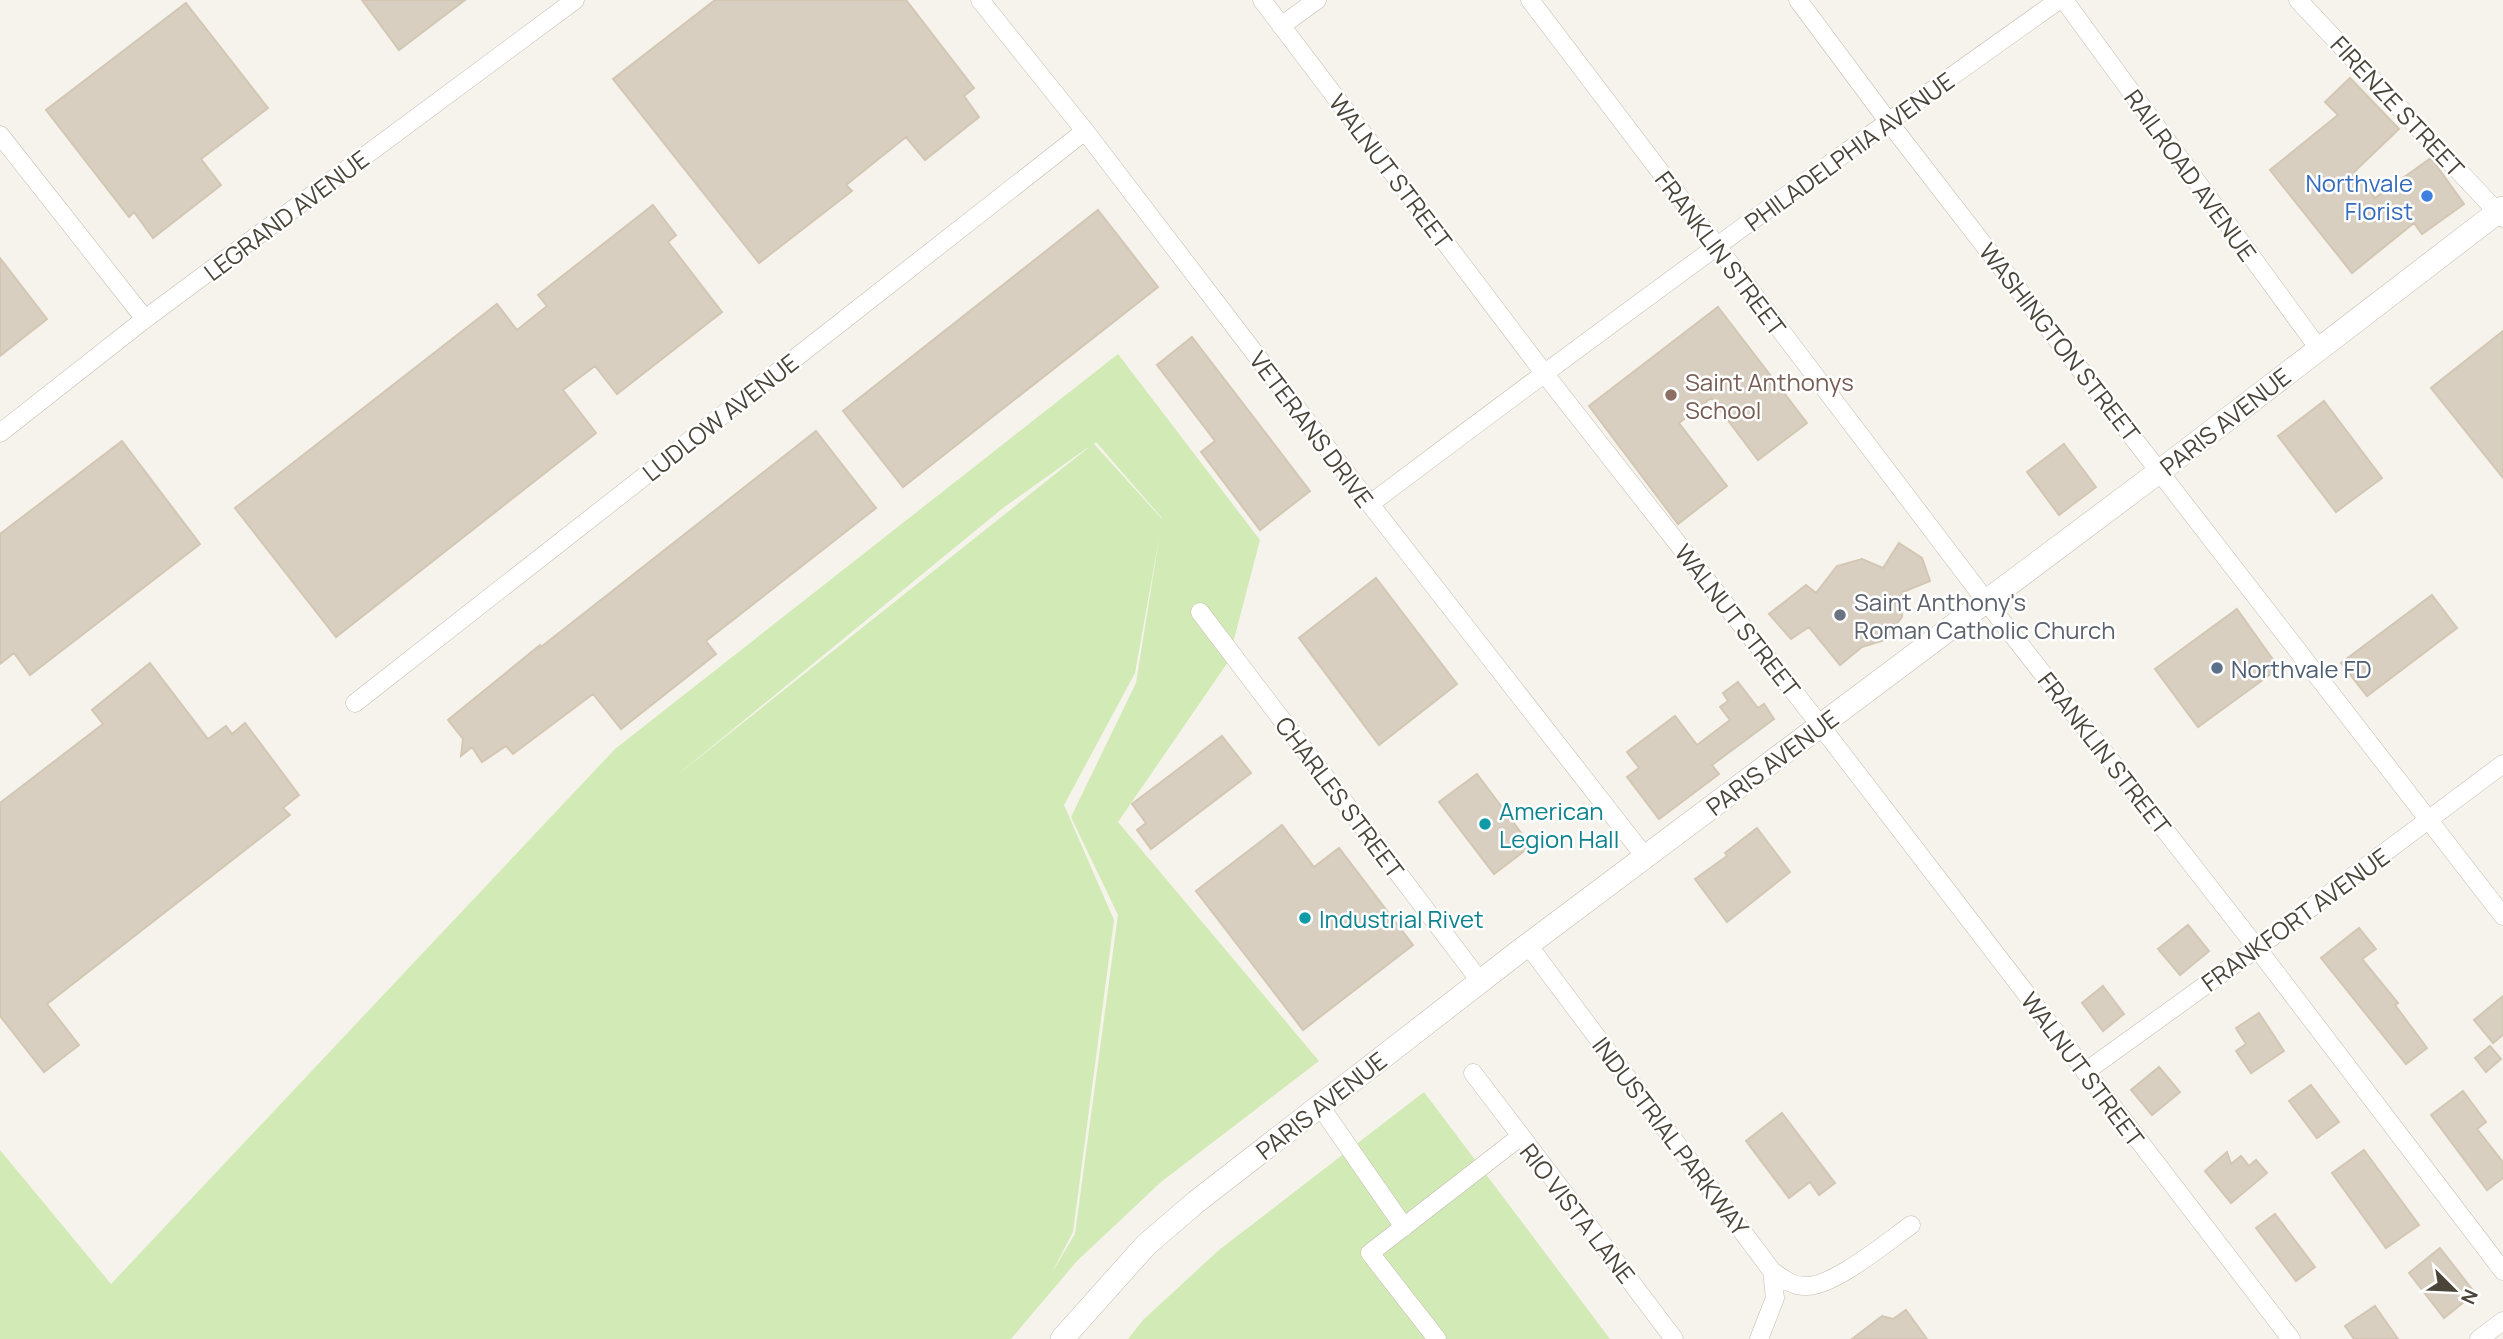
<svg xmlns="http://www.w3.org/2000/svg" width="2503" height="1339" viewBox="0 0 2503 1339" font-family="Manrope,sans-serif">
<style>
.green{fill:#d2eab5;fill-rule:evenodd}
.building{fill:#d8cfc1;stroke:#d3c7b4;stroke-width:2}
.lines{fill:none;stroke-linecap:round;stroke-linejoin:round}
.minor-casing{stroke:#c2bbae;stroke-width:19}
.tertiary-casing{stroke:#c2bbae;stroke-width:24}
.minor{stroke:#fff;stroke-width:18}
.tertiary{stroke:#fff;stroke-width:23}
.shop-dot{fill:#3f7fe0;stroke:#fff;stroke-width:2.5}
.education-dot{fill:#8d6e63;stroke:#fff;stroke-width:2.5}
.worship-dot{fill:#6b7280;stroke:#fff;stroke-width:2.5}
.service-dot{fill:#5c6f8a;stroke:#fff;stroke-width:2.5}
.culture-dot{fill:#0f9aa8;stroke:#fff;stroke-width:2.5}
.labels{text-anchor:middle;dominant-baseline:central;stroke-width:5;stroke-linejoin:round;paint-order:stroke}
.street-label{font-size:24px;fill:#4b4439;stroke:#fff}
.shop-label{font-size:24px;fill:#366cbe;stroke:#fff;text-anchor:end}
.education-label{font-size:24px;fill:#785e54;stroke:#fff;text-anchor:start}
.worship-label{font-size:24px;fill:#5b616d;stroke:#fff;text-anchor:start}
.service-label{font-size:24px;fill:#4e5e75;stroke:#fff;text-anchor:start}
.culture-label{font-size:24px;fill:#0d838f;stroke:#fff;text-anchor:start}
</style>
<rect width="100%" height="100%" fill="#f6f3ec"/>
<path class="green" d="M1118,354L1260,540L1228,662L1118,822L1319,1061L1161,1182L1077,1261L1011,1339H0V1150L111,1284L615,749ZM1096,442L1162,518V519L1094,444ZM1087,448H1088L671,780L1003,508ZM1160,533L1136,683L1071,817L1118,915L1075,1234L1051,1274L1073,1232L1114,920L1064,805L1135,673Z
M1424,1092L1610,1339H1128L1143,1320L1219,1250Z"/>
<path class="building" d="M362,0H465L399,50Z
M715,0H906L974,88L964,96L979,117L925,160L906,137L846,185L852,191L759,263L613,79Z
M186,3L268,108L201,159L221,185L153,238L134,212L129,217L46,110Z
M2350,78L2399,129L2354,172L2375,198L2431,158L2464,204L2422,234L2414,223L2352,273L2270,170L2338,115L2325,102Z
M653,205L676,235L668,242L722,312L617,394L595,366L563,390L596,433L336,637L235,508L497,304L517,330L547,306L538,295Z
M1098,210L1158,287L903,487L843,411Z
M0,258L47,319L0,356Z
M1718,307L1807,423L1758,460L1711,398L1679,423L1727,486L1678,524L1589,406Z
M2503,331V478L2431,388Z
M1192,337L1310,491L1260,530L1201,452L1215,441L1157,365Z
M2324,401L2382,478L2336,512L2278,436Z
M816,431L876,508L706,641L716,654L621,729L593,694L513,754L506,746L482,762L472,747L461,756L463,739L448,720L540,645L541,647Z
M122,441L200,544L30,675L14,653L0,664V534Z
M2064,444L2096,487L2059,515L2027,472Z
M1899,543L1922,558L1930,581L1903,592L1902,617L1885,640L1862,647L1840,665L1809,627L1791,639L1769,614L1806,585L1816,593L1837,566L1862,559L1883,568Z
M1376,578L1457,684L1379,745L1299,638Z
M2432,595L2457,628L2367,696L2341,663Z
M2237,609L2279,668L2198,727L2155,669Z
M150,663L208,739L226,726L232,734L245,723L299,795L283,808L290,815L47,1004L79,1045L44,1072L0,1016V803L103,724L92,710Z
M1738,682L1758,708L1764,704L1774,719L1712,765L1719,774L1659,819L1627,777L1639,768L1627,752L1675,716L1697,745L1730,720L1720,707L1728,701L1723,693Z
M1222,736L1251,773L1151,849L1137,830L1146,823L1132,804Z
M1477,774L1531,846L1494,874L1439,802Z
M1282,825L1314,867L1339,848L1413,945L1303,1030L1196,891Z
M1757,828L1790,872L1727,922L1695,879L1727,856L1725,853Z
M2188,925L2209,951L2180,975L2158,949Z
M2359,928L2376,949L2362,959L2398,1003L2395,1005L2427,1048L2406,1064L2321,958Z
M2103,986L2124,1014L2103,1031L2082,1003Z
M2503,996V1035L2493,1043L2474,1020Z
M2259,1013L2284,1051L2251,1073L2236,1051L2246,1044L2236,1028Z
M2490,1046L2501,1059L2486,1072L2475,1058Z
M2159,1067L2180,1092L2152,1115L2131,1090Z
M2311,1085L2339,1122L2317,1138L2289,1101Z
M2463,1091L2486,1122L2477,1129L2503,1162V1178L2487,1190L2431,1115Z
M1782,1113L1835,1183L1819,1195L1810,1182L1789,1198L1746,1141Z
M2364,1150L2419,1225L2386,1248L2332,1173Z
M2227,1152L2231,1164L2241,1156L2249,1166L2256,1160L2267,1173L2231,1203L2205,1171Z
M2275,1214L2315,1267L2296,1281L2256,1228Z
M2440,1248L2475,1293L2444,1318L2409,1273Z
M2375,1306L2398,1339H2354L2345,1326Z
M1906,1310L1927,1339H1852L1882,1316L1893,1319Z"/>
<g class="lines">
<g class="minor-casing">
<path id="minor" d="M980,0L1085,131L1370,504L1646,858
M1262,0L1544,373L1820,725L2291,1339
M1530,0L1986,601L2257,948L2503,1271
M1798,0L1888,121L2503,916
M2064,0L2319,349
M2298,0L2503,218
M1281,26L1317,0
M0,135L145,319
M0,433L145,319L575,0
M1370,504C1597,333 1827,164 2059,0
M1200,612L1480,981
M355,703L1085,131
M1528,945L1772,1271L1775,1298L1759,1339
M2085,1072L2257,948L2503,764
M1473,1073L1521,1136
M1320,1106L1404,1227
M1772,1271C1783,1279 1794,1287 1807,1286C1834,1286 1887,1242 1911,1225
M1437,1339L1370,1253L1521,1136L1674,1339
M2479,1339L2503,1321"/>
</g>
<g class="tertiary-casing">
<path id="tertiary" d="M1062,1339L1146,1245L1196,1202L1517,953L2160,471L2503,208"/>
</g>
<use href="#minor" class="minor"/>
<use href="#tertiary" class="tertiary"/>
</g>
<circle class="shop-dot" cx="2427" cy="196" r="7"/>
<circle class="education-dot" cx="1671" cy="395" r="7"/>
<circle class="worship-dot" cx="1840" cy="615" r="7"/>
<circle class="service-dot" cx="2217" cy="668" r="7"/>
<g class="culture-dot">
<circle cx="1485" cy="824" r="7"/>
<circle cx="1305" cy="918" r="7"/>
</g>
<g class="labels">
<g class="street-label">
<text transform="translate(2398 106) rotate(47)">FIRENZE STREET</text>
<text transform="translate(1849 151) rotate(-36)">PHILADELPHIA AVENUE</text>
<text transform="translate(1391 171) rotate(53)">WALNUT STREET</text>
<text transform="translate(2191 175) rotate(54)">RAILROAD AVENUE</text>
<text transform="translate(286 215) rotate(-37)">LEGRAND AVENUE</text>
<text transform="translate(1721 253) rotate(53)">FRANKLIN STREET</text>
<text transform="translate(2060 342) rotate(52)">WASHINGTON STREET</text>
<text transform="translate(720 417) rotate(-38)">LUDLOW AVENUE</text>
<text transform="translate(2225 421) rotate(-38)">PARIS AVENUE</text>
<text transform="translate(1312 429) rotate(53)">VETERANS DRIVE</text>
<text transform="translate(1738 620) rotate(52)">WALNUT STREET</text>
<text transform="translate(2105 753) rotate(52)">FRANKLIN STREET</text>
<text transform="translate(1772 762) rotate(-37)">PARIS AVENUE</text>
<text transform="translate(1340 797) rotate(53)">CHARLES STREET</text>
<text transform="translate(2295 919) rotate(-36)">FRANKFORT AVENUE</text>
<text transform="translate(2083 1069) rotate(53)">WALNUT STREET</text>
<text transform="translate(1321 1105) rotate(-38)">PARIS AVENUE</text>
<text transform="translate(1671 1136) rotate(53)">INDUSTRIAL PARKWAY</text>
<text transform="translate(1578 1213) rotate(52)">RIO VISTA LANE</text>
</g>
<g class="shop-label">
<text x="2413" y="182">Northvale<tspan x="2413" dy="28">Florist</tspan></text>
</g>
<g class="education-label">
<text x="1685" y="381">Saint Anthonys<tspan x="1685" dy="28">School</tspan></text>
</g>
<g class="worship-label">
<text x="1854" y="601">Saint Anthony's<tspan x="1854" dy="28">Roman Catholic Church</tspan></text>
</g>
<g class="service-label">
<text x="2231" y="668">Northvale FD</text>
</g>
<g class="culture-label">
<text x="1499" y="810">American<tspan x="1499" dy="28">Legion Hall</tspan></text>
<text x="1319" y="918">Industrial Rivet</text>
</g>
</g>
<g transform="translate(2454 1290) rotate(114)" stroke="#ffffff" stroke-width="5" paint-order="stroke">
<path d="M0-5L12 26L0 18L-12 26Z" fill="#4b4439"/>
<text y="-10" font-size="19" font-weight="bold" text-anchor="middle" fill="#4b4439">N</text>
</g>
</svg>
